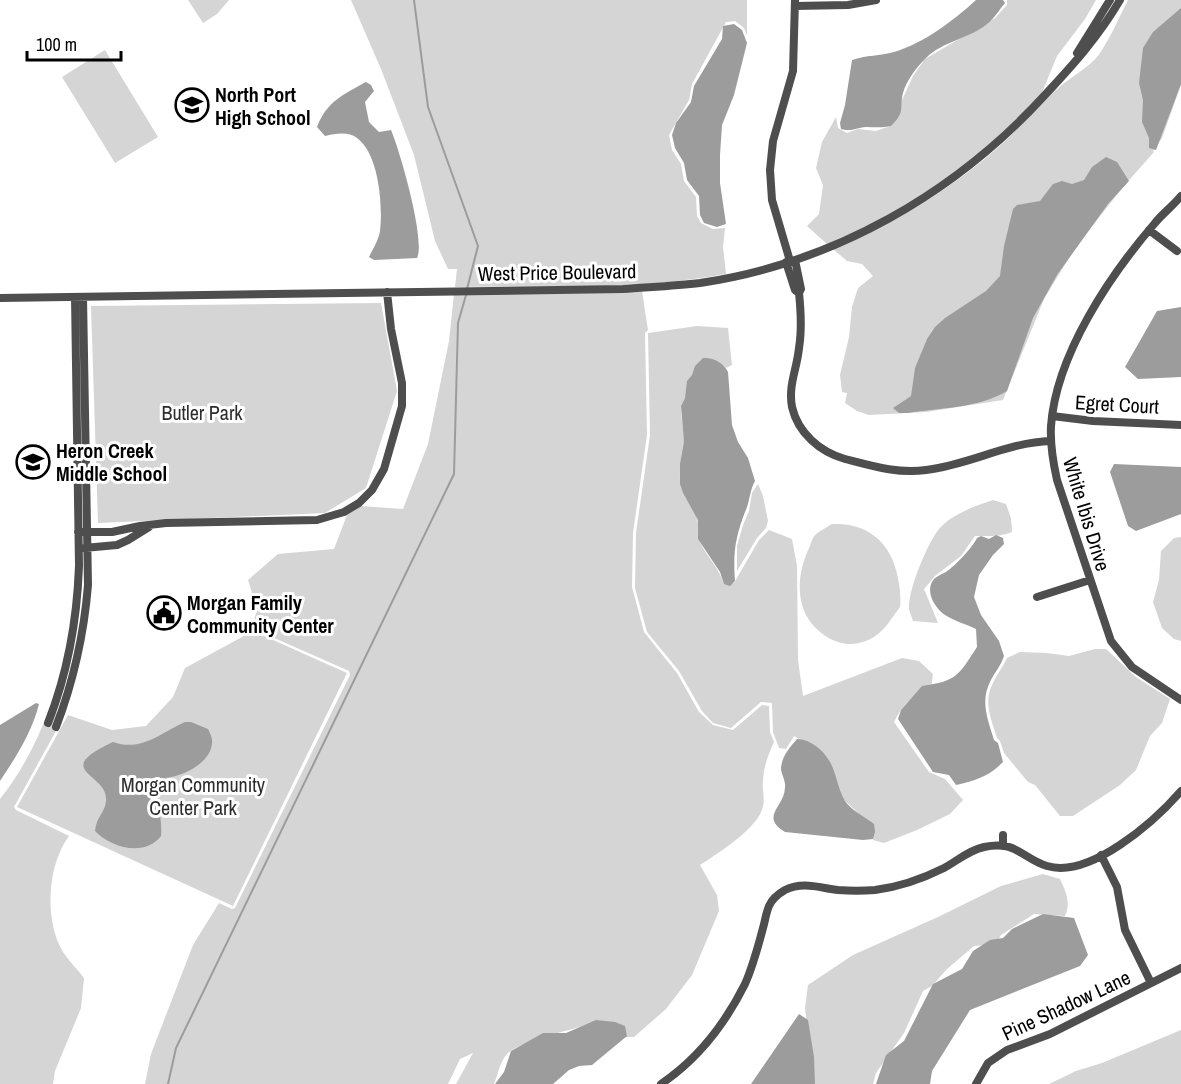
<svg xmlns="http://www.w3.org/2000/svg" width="1181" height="1084" viewBox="0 0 1181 1084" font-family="'Archivo Narrow',sans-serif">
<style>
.green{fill:#d5d5d5}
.water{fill:#9c9c9c}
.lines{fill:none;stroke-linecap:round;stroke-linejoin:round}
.stream{stroke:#9c9c9c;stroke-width:2}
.minor{stroke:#4e4e4e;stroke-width:8}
.labels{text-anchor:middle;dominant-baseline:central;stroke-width:6;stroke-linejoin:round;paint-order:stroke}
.poi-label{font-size:20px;font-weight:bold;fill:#000;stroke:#fff;text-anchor:start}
.street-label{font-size:20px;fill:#000;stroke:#fff}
.park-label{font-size:20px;fill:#2c2c2c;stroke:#fff}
</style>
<rect width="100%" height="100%" fill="#fff"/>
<path class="green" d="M188,0H229L217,14L203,23Z
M351,0H747V35L744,28L735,21L726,22L692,84L689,100L669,135L672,150L681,164L684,181L696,197L697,216L701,223L713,229L725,228L723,247L726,274C637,290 545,286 455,287L457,269H448L435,241L414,155L381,69Z
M1007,0H1096L1085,19L1057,56L1041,95L1025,111L973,159L929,191L872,224L827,244L807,226L819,214L823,185L816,168L822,142L836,117L838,128L847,133L858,129L876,131L890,126L913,76L925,59L995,18L1007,5Z
M1128,0H1181V85L1162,138L1153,151L1154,152L1123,187L1075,248L1044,299L1003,400L926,412L869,415L857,411L845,403L847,393L842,392L840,375L849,337L852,307L858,288L873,276L862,264L847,261L833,249C895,223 953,188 1003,143C1021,126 1037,107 1055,91C1069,77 1089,69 1100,53C1111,37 1119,17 1128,0Z
M105,50L158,137L115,163L62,77Z
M642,291L648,330L645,333L647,435L633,533L632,587L644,632L677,673L699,712L713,725L733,730L762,705L769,706L770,732L774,742C768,755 763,768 763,782C762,790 765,798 763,806C760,827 717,854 700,865L717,895L719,911L692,975L666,1009L634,1037H624L588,1024C569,1031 519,1041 507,1054C500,1061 498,1075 494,1084H456L473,1053L460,1059L448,1084H145L151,1054L193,945L219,903L232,909L235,908L350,675L349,671L252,628L257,609L248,580L278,554L334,549L347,515L361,506L403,509L428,444L449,341L454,294Z
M381,303L397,391L366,488L325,513L98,523L91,306Z
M697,326L728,328L732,365L726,368C699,342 692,374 686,396C685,400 681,404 681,408C681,421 685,435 684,449C682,462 678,472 681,485C683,498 693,506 697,518C700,527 696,536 701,544C708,558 719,568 724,584L734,583L759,540L769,530L792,539L797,566L798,660L803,696L902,658L919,661L933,674L931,688C914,694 902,705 894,722L929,772L945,779L963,800L950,814L917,830L884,843L873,840L872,830L858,813L841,797L806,743L794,736L786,749L779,748L773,732L772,703L761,702L731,728L713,723L702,711L679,671L647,632L635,588L636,533L650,435L648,333Z
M758,484L763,496L768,521L766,528L757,538L737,571V546L743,525L749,511L752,493Z
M993,500L1006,504L1011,518L1012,532C1000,537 988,536 975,536L961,556L935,576L924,589L938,623L913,621C912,617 909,612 909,608C908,590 928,542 939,529C952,514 975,506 993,500Z
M832,524C871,522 894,546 899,584C900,590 901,601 900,607C898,610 894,615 892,618C872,650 837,653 812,624C794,602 798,570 810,546C811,542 813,537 816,534C821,530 827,527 832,524Z
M1181,537V641L1174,639L1162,628L1153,602L1159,580L1161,551L1174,538Z
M253,631L347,673L233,906L17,807L68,715L112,730L146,726L173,697L185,668Z
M1095,649H1106L1136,677L1170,699L1162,723L1150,736L1136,770L1120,785L1073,816H1060L1035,785L1028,782L1004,753L1000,741L997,738C991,719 983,701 993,683C997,674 1003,667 1007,658L1020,652L1047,653L1069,656Z
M49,709L44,724L50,728L56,712L58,713L52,729L56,731L14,807L16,810L69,836C47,865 44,921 63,952C69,961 78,970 84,978L81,1008L55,1071L53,1084H0V799C21,773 38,740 49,709Z
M1043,874L1060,879C1066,892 1071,902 1065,916L1034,914L1001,935L996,944L974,946L947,969L932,986L923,991L904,1033L876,1073L873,1084H814L805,1008L808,985L853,955L938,917L1001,886Z
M1181,1030V1084H1049L1076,1071L1102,1063Z"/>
<path class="water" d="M976,0H1003L1005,3C999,10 994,19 987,24C969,39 943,41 926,58C917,67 907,79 903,93C899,109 906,111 891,126C882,128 875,127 866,127C856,128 851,132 841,129L840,123L845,105L852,60C866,55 880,56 894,52C924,43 953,21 976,0Z
M1181,8V84L1156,150L1149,148V138L1142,122L1143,100L1139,83L1143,48L1153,32Z
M734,24L742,30L747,43L734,95L722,125L720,155V183L726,224L717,227L704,223L700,215L699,196L687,180L684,163L675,148L672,135L676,123L691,102L694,86L722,39L723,26Z
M366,82L371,85L374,91L365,102L369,122L379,132L391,130C400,151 426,241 417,258L374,260L369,257C373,249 379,239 380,231C383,205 379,154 357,138C348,131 335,134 325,136L317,127C327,101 343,95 366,82Z
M1106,157L1117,162L1129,181L1108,204L1057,275L1033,318L1007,391C979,408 940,408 908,413H899L893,408L911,396L915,368L927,339L935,327L945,318L986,291L1000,276L1004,246L1013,209L1017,205L1040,201L1053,184L1062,181L1072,184L1084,180L1092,167Z
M1181,307V377L1138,379L1125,367L1157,311Z
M703,358C714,357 724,363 728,372L732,425L738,442L748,458L755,481C749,492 750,502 745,512C735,538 733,553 735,581L730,586L724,584L720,572L698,539V520L683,493L680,484V464L684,442L681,406L685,398L687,381L692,375L695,366Z
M1114,464L1181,467V514L1136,531L1128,526L1110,472Z
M996,535L1003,538L1004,544L993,555L979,575L974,597L981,615L999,641L1004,656C1001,666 994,673 990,682C980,702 988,720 994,740L998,743L1003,762C990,776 974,781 956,785L949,775L933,772L898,719L901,710L922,686C957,681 958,676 977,647L976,629C966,624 954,621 945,615C935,608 924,591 934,579C937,576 942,574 946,572C956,565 972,548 977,538L981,536L989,539Z
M36,703L39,704C32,732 16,757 0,781V725Z
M185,722H191L208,729C210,733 213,739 212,743C211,763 183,776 166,778C152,805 163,810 161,836C145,857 111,848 95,831C96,817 105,813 106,801C109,773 49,772 113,742C142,752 160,733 185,722Z
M797,739C811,739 826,752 832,766C837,777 838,789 845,801C851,810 865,817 874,824L875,832L873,839L863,840L785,832C759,816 785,807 785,787C786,781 781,774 781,768C782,756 790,747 797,739Z
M1043,914L1074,918L1088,955L1080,966L970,1010L932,1071L930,1084H876L886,1055L904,1041L933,984L962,969L973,951L990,940L1003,938L1012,929Z
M799,1014L808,1020L814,1057L815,1084H751Z
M596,1020L615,1022L625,1026L627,1036L592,1065L579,1066L569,1070L553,1084H495L504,1072L511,1051L543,1033H566Z"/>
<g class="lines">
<path class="stream" d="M414,0L428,107L478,246L467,289
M168,1084L176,1048L454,474L458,323L466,295"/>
<path class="minor" d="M795,6L848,5L876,0
M1077,53L1110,0
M1181,196C1173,206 1163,213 1155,223C1110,275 1056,355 1051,426C1050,444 1053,462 1057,480L1111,641L1132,667L1181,700
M1149,230L1177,251
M795,260L801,289L799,293C801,312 802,330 799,348C797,369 788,385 792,407C798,433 820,452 845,459C872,466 898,474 926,470C969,465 1008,442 1051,441
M790,261L772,200L770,170L773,141L793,71L795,0
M786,262L795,290L799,293
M0,298L623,289C649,287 675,286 700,283C834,263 954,194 1044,96C1073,65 1099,36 1120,0
M1052,416L1093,421L1181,425
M78,532H112L140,526L166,523L317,520L344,512L359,503L372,490L384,469L402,406V383L391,329L387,292
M84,548L117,545L128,540L149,527
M1037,597L1090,580
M48,723C68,672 77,621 79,566L75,297
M56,727C74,680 84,634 88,585L83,297
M1003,846V835
M1101,855L1117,887L1125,930L1151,983
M661,1084C698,1059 725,1024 745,984C753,966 758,947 763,928C765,921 766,913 769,906C772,899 778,894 785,890C803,881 820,888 838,890C850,891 863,891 875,890C899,887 922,879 944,868C957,861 969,850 984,847C1016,840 1022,858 1047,866C1090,879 1155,821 1181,791
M976,1084L988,1063L1007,1050L1050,1034L1181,968"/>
</g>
<defs>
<g id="school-ring" transform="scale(1.725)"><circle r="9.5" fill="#fff" stroke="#000" stroke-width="1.5"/><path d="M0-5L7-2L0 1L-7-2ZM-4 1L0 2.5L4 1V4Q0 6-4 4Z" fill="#000"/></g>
<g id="civic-ring" transform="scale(1.725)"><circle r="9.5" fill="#fff" stroke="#000" stroke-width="1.5"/><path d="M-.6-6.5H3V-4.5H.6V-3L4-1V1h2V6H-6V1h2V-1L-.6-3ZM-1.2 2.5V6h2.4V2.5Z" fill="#000"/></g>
</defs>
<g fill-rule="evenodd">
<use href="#school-ring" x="192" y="105"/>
<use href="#school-ring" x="33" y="462"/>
<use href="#civic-ring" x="164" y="613"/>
</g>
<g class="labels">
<g class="poi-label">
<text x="215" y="94">North Port<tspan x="215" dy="23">High School</tspan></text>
<text x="56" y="450">Heron Creek<tspan x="56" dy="23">Middle School</tspan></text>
<text x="187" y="602">Morgan Family<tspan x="187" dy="23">Community Center</tspan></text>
</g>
<g class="street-label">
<text transform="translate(557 272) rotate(-1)">West Price Boulevard</text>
<text transform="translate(1117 404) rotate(3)">Egret Court</text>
<text transform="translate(1087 514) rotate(73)">White Ibis Drive</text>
<text transform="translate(1066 1005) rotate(-25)">Pine Shadow Lane</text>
</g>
<g class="park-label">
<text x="202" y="412">Butler Park</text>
<text x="193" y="784">Morgan Community<tspan x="193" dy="23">Center Park</tspan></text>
</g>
</g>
<path d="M27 51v9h94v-9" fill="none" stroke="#000000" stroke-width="3"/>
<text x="36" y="51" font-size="18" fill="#000000" stroke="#ffffff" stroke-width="4.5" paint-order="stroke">100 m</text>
</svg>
